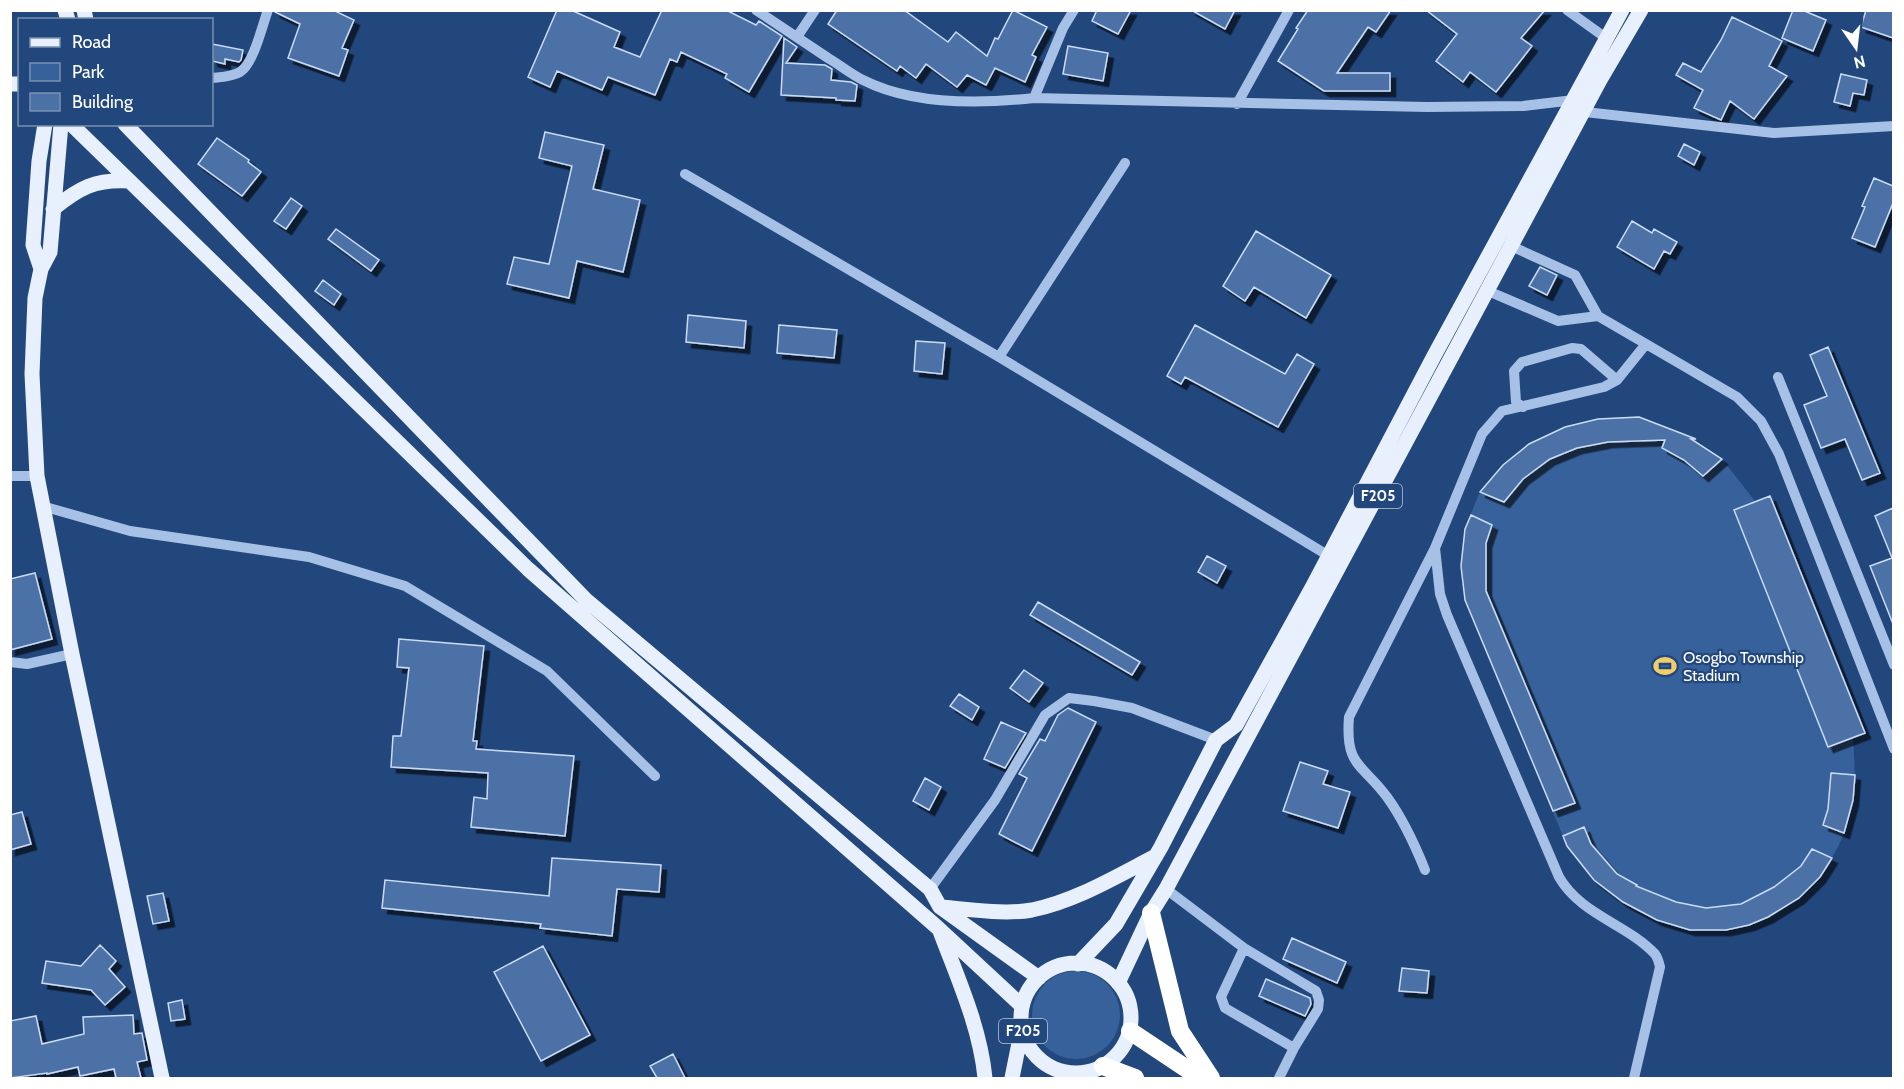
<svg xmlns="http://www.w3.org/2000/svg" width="1904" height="1089" viewBox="0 0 1904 1089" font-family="Cabin,sans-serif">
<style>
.green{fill:#36619b}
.building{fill:#4b71a6;stroke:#cadcf5;stroke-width:1.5;filter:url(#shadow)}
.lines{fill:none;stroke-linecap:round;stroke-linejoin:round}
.minor{stroke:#a7c1e6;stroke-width:10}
.major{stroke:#e8effd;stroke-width:15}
.highway{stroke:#fff;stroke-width:18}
.labels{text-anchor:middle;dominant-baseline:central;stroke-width:4.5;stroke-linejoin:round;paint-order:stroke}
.shield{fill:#22477d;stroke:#bdc8d8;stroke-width:1.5}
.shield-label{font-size:15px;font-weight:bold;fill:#fff}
.poi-label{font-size:16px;fill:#fff;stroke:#22477d;text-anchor:start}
</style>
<defs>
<filter id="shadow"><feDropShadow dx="5.5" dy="5.5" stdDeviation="0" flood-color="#0009"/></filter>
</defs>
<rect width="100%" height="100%" fill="#22477d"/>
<path class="green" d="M1639,417L1683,434L1722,459L1755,501L1770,496L1865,733L1853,737C1855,768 1857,798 1846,828C1834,861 1813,889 1783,908C1772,914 1762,920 1751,924C1698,944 1635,916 1595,882C1585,872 1576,858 1567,846L1465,600V529L1478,496L1503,465L1529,444L1598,419Z
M1032 1015a44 44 0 1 1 88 0a44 44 0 1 1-88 0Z"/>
<path class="building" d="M275,10H333L354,20L342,48L348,50L339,76L288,58L300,24L275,12Z
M557,10H571L620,32L614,47L640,57L662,10H726L756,25L759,21L782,36L749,92L725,78L727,74L681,52L677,62L670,59L655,95L608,77L602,90L557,71L550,87L528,77Z
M837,10H904L948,42L956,32L987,56L995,38L998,39L1013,10L1047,27L1032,55L1036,57L1025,82L995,68L986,85L967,75L957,87L926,64L916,78L900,66L897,71L828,24Z
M1097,10H1131L1118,34L1092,21Z
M1191,10H1235L1225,29Z
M1308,10H1391L1376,32L1368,27L1337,73H1390V91H1324L1278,61L1298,29L1296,28Z
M1426,10H1545L1521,38L1532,46L1496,92L1470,72L1463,82L1436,61L1457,34Z
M1793,10H1802L1826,20L1813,51L1782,38Z
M1866,10H1893V38L1861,27Z
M1732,17L1782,41L1769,66L1787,76L1754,119L1730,101L1721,120L1694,108L1703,90L1676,75L1683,63L1701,72L1721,40Z
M784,38L797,47L786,63L825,65L832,69L831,80L851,82L857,85L855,101L836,100V98L781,95Z
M212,44L243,50L241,60L239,62L225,59V64L212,61Z
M1068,46L1108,53L1103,81L1063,74Z
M1841,74L1867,80L1864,95L1853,93L1850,106L1834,102Z
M545,132L604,145L593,189L640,200L623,272L577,261L569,298L507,284L514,257L549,264L572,166L539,158Z
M217,138L249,160L248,162L261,172L242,196L198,164Z
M1684,144L1700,152L1694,165L1678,156Z
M1874,178L1893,186V203L1875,247L1852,238L1865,207L1862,206Z
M291,198L302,206L286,229L274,221Z
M1632,221L1652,233L1654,229L1677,242L1670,254L1664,251L1654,269L1617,247Z
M336,229L379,260L371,271L328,239Z
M1256,231L1331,275L1306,318L1254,287L1245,301L1223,286Z
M1540,267L1557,275L1547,295L1529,286Z
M323,280L341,294L334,305L315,291Z
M688,315L746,321L744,348L686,342Z
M779,325L837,330L834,358L777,353Z
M1195,325L1285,374L1297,354L1314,364L1278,427L1185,377L1181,384L1167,376Z
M916,341L945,343L942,374L914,371Z
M1828,347L1880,473L1862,480L1845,439L1821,448L1804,405L1827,396L1810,355Z
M1639,417L1696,439H1691L1722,459L1703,476L1684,460L1662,448L1665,440L1608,442L1577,448L1550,459L1523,479L1504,502L1480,492L1503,465L1529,444L1565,427L1598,419Z
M1770,496L1865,733L1828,747L1734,510Z
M1893,508V624L1870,566L1892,558L1875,516Z
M1471,515L1492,525L1486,543V591L1575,803L1553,811L1465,600L1461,566L1465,529Z
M1207,556L1226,566L1217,583L1198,572Z
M35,573L52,639L10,650V579Z
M1038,602L1140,662L1132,675L1030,615Z
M399,639L484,646L473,741H477L476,749L574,756L565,836L471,827L474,797L487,799L488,773L391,767L393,736H401L409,668L397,667Z
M1024,670L1043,683L1029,702L1010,688Z
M959,694L979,707L972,720L950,706Z
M1068,708L1096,722L1032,851L999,834L1027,778L1019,774L1040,739L1045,741L1058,715Z
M1001,722L1026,733L1005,768L984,759Z
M1300,762L1328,771L1323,784L1350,792L1338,828L1283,811Z
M1831,773L1855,775L1853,800L1844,833L1823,825L1828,809Z
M925,778L941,787L929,810L913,801Z
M22,812L31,844L10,850V815Z
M1584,827L1591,844L1617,874L1637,885L1636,886L1676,902L1706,908L1741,904L1774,887L1801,866L1812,849L1832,858L1820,877L1799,898L1768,917L1749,925L1726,930H1690L1657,920L1623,902L1594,880L1567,846L1563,836Z
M552,858L661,865L659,892L617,889L612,936L540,928L541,924L382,908L385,880L549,896Z
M163,893L169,921L153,924L147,896Z
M1292,938L1346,962L1337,983L1283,959Z
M100,945L116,961L109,969L125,987L105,1005L91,990L42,983L46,961L81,966Z
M543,946L590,1035L541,1061L494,972Z
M1402,968L1429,971L1427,993L1399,991Z
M1266,979L1310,998L1311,1004L1305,1016L1259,996Z
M182,1000L185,1019L171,1021L168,1003Z
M133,1015L134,1034L142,1033L147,1060L137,1062L141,1078H116L114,1069L80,1076L78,1067L47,1074V1073L10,1078V1021L36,1016L42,1044L84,1034L83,1017Z
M673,1054L685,1078H657L650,1066Z"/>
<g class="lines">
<path class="minor" d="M756,10C780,26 804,42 828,58C840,65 851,74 863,80C912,105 980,104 1034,98L1427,107L1523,106L1574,100
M1567,10L1606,38
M797,37L815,10
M212,78C220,77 232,77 240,72C254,63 262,26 268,10
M1034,98L1063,28L1074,10
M1237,104L1289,10
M1585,112L1774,133L1894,126
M685,174L999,357L1329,556
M1488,291L1558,321L1598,316L1575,275L1511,246
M1598,316L1737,397L1761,421L1779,454L1894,749
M999,357L1125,163
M1778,377L1894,665
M1523,407L1516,402L1514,371L1522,362L1572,348L1581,349L1617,380
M10,476H37
M42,506L130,531L309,557L405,586L547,671L655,776
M10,662L27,664L72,654
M1425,870C1415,845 1403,819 1387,797C1362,763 1345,767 1349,717L1435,548
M930,889L995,800L1045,715L1069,698L1094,701L1132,708L1216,740
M1166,889L1244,948L1316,991L1319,1000L1318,1009L1294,1048L1279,1078
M1244,948L1221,997L1225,1008L1294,1048
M1634,1078L1660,967C1659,963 1658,958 1655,954C1627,924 1581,915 1559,877L1447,615L1440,594L1435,548L1482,434L1502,411L1604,387L1617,380L1646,344"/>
<path class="major" d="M65,10L68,20
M84,10L86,20
M10,84H20
M61,124L50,252L41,269L35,298L32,374L37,476L72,654L162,1078
M71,124L528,569L938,928L1022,1006
M125,124L586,600L930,889L940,907L1039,978
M53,209C79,188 95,179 129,181
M41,269L33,245L39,161L45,124
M940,907C970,909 1003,915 1032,910C1076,901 1117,876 1156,856
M940,931C958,979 980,1027 985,1078
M1021 1018a55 55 0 1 1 110 0a55 55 0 1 1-110 0Z
M1078,964L1116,924L1161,847L1216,740L1236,725L1313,586L1434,356L1622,10
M1118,983L1151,913L1166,889L1600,80L1641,10
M1012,1078L1022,1028"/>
<path class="highway" d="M1151,913L1180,1031L1211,1078
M1130,1031L1190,1071L1206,1078
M1103,1066L1135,1078"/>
</g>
<defs>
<g id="stadium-bare" transform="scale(1.8)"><path d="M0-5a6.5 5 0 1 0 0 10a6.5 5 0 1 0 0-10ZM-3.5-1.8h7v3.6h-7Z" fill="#f1ce69" stroke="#22477d" stroke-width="2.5" paint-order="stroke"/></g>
</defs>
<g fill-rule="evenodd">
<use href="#stadium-bare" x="1665" y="666"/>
</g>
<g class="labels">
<g class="shield">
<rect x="1354" y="484" width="48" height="24" rx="4.5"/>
<rect x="999" y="1019" width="48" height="24" rx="4.5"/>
</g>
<g class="shield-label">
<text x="1378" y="496">F205</text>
<text x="1023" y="1031">F205</text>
</g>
<g class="poi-label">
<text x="1683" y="657">Osogbo Township<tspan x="1683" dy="18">Stadium</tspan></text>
</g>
</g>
<rect width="1904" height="1089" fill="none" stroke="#ffffff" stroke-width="24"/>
<rect x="18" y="18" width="195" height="108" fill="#22477d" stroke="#7a91b1" stroke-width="1.5"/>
<rect x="30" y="38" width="30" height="9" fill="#e8effd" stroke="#7a91b1" stroke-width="1.5"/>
<text x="72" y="48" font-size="18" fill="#ffffff">Road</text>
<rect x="30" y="63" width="30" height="18" fill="#36619b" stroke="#7a91b1" stroke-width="1.5"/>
<text x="72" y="78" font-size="18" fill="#ffffff">Park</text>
<rect x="30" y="93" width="30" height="18" fill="#4b71a6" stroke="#7a91b1" stroke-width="1.5"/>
<text x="72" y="108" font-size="18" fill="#ffffff">Building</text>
<g transform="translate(1856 48) rotate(166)" stroke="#22477d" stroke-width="4.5" paint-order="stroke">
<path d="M0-4.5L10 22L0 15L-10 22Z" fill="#ffffff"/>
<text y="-9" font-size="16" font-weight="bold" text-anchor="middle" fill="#ffffff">N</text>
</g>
</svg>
